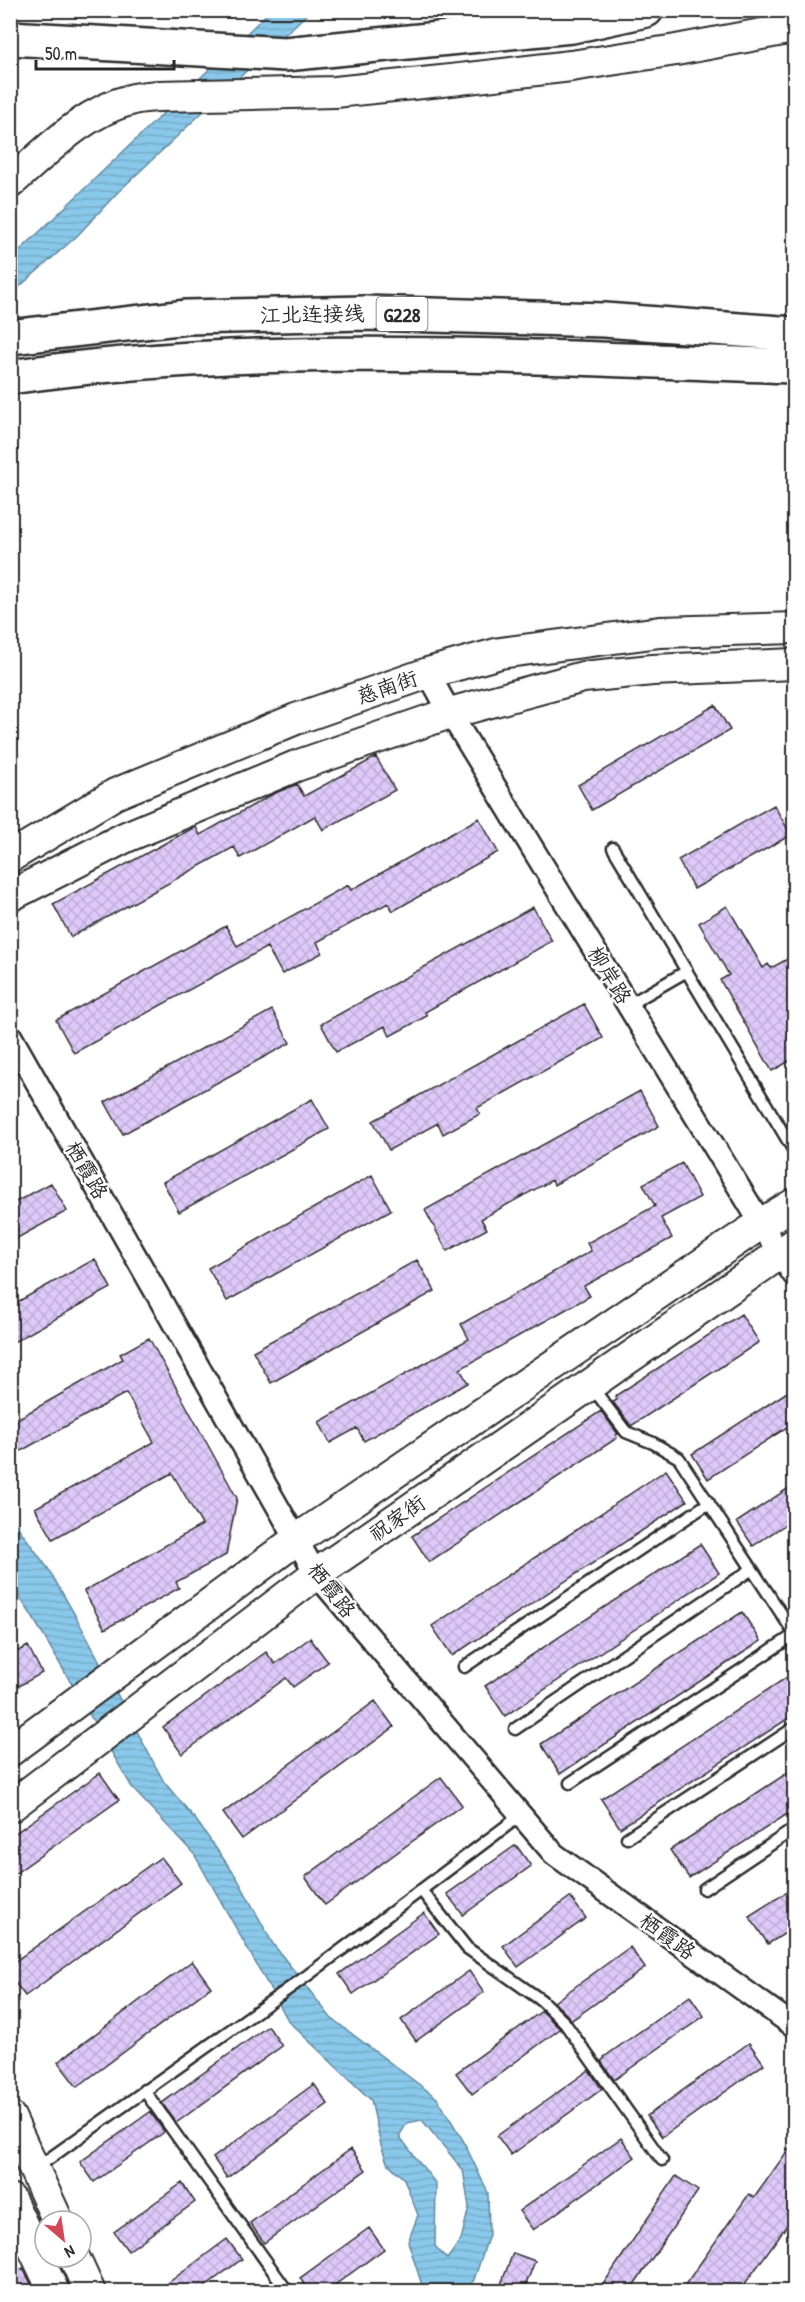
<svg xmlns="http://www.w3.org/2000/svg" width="805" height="2302" viewBox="0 0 805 2302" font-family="'Patrick Hand','LXGW WenKai TC',sans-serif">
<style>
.water{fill:url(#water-rules);stroke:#63899e;stroke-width:1.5;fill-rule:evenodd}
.building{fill:url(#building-cross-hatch);stroke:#2b2b2b;stroke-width:1.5}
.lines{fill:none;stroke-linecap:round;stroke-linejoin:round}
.lane-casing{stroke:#2b2b2b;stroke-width:15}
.street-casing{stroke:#2b2b2b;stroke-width:26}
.secondary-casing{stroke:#2b2b2b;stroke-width:34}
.highway-casing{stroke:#2b2b2b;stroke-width:38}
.lane{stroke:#fff;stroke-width:10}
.street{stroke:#fff;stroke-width:21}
.secondary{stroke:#fff;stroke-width:30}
.highway{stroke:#fff;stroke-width:33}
.labels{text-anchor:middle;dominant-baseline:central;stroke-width:4.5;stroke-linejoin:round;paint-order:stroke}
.shield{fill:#fff;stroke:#6b6b6b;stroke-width:1.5}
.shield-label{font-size:20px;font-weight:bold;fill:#2b2b2b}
.street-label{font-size:21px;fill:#2b2b2b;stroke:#fff}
</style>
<defs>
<pattern id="water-rules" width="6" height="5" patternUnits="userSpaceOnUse" patternTransform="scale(1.5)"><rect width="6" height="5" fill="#89c8ea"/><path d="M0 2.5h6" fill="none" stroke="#76acc9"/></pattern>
<pattern id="building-cross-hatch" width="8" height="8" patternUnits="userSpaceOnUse" patternTransform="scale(1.5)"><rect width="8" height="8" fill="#dec9f9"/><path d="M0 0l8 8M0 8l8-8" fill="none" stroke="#bfadd6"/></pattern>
</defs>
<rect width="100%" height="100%" fill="#fff"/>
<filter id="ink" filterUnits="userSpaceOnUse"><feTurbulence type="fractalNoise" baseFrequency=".0167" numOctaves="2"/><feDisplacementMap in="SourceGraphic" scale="12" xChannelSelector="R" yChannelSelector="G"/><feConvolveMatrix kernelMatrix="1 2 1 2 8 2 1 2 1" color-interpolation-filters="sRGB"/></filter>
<g filter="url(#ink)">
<path class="water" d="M270,11H310L117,193L77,236L11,294V259Z
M10,1516L49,1570L75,1615L164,1782L196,1820L237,1878L273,1944L331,2018L437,2098L463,2140L488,2193L489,2235L474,2280L465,2291H424L408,2242L418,2215L404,2179L387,2162L381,2145L371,2100L289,2022L194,1854L133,1789L32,1616L11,1584ZM422,2120L463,2170L469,2207L461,2240L447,2259L435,2246L436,2184L399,2136L407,2123Z"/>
<path class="building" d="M715,705L730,730L592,810L578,785Z
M376,757L395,790L323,830L315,816L240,858L234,847L71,937L53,904L191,829L196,827L200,835L273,794L297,784L304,796Z
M774,805L791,835L694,889L678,860Z
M479,818L498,852L393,911L388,903L317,942L322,953L282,974L267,947L74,1053L56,1020L226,926L237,946L348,885L351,890Z
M727,906L763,968L768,964L771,968L795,955V992L787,996L795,1009V1058L772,1071L720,980L729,975L699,923Z
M533,907L552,941L425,1012L427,1016L390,1036L385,1026L336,1052L321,1024Z
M584,1004L603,1038L477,1108L480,1114L443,1134L438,1123L389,1150L373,1121Z
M272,1010L290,1043L123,1134L105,1102Z
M640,1091L659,1126L554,1185L552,1180L481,1219L487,1229L447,1251L425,1210Z
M312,1099L329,1129L179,1212L163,1182Z
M682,1163L700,1197L661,1218L672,1238L584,1286L590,1296L460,1369L468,1383L364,1441L357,1428L330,1443L319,1422L469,1339L461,1324L591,1251L587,1243L655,1206L643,1184Z
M372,1175L391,1210L227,1301L208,1268Z
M51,1183L67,1211L10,1242V1205Z
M95,1259L111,1288L10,1344V1306Z
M417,1260L435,1291L271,1383L253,1351Z
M741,1314L759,1342L631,1426L613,1402L617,1400L615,1396Z
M149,1338L237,1498L226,1555L176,1582L179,1588L105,1629L84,1591L202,1525L172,1473L53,1539L35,1508L154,1442L126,1393L10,1457V1423L123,1359L120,1354Z
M795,1387V1422L708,1479L692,1454Z
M601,1411L618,1434L616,1435L617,1438L429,1562L412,1536Z
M666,1470L687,1501L452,1656L432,1626Z
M795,1484V1518L753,1546L737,1522Z
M700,1544L719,1573L505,1716L485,1686Z
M742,1612L761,1641L560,1774L541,1744Z
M310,1638L328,1662L293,1687L286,1678L182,1754L163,1727L266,1652L275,1664Z
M28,1646L42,1673L10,1691V1655Z
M795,1672V1714L620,1828L601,1799Z
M375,1701L394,1727L242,1839L223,1813Z
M795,1768V1809L689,1878L670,1850Z
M100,1773L119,1800L10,1877V1837Z
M441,1777L462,1805L325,1905L305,1877Z
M516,1845L531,1866L463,1915L447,1894Z
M161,1857L181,1883L25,1996L10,1976V1965Z
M795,1887V1927L768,1944L749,1916Z
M570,1897L586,1918L518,1967L503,1946Z
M424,1913L439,1934L353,1994L339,1974Z
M630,1947L645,1968L572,2020L554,2002Z
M192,1961L211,1987L77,2087L58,2062Z
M469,1971L484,1992L416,2041L401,2020Z
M690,1996L704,2016L614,2080L601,2061L605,2058L604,2057Z
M542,2011L560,2029L472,2094L456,2073Z
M268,2026L282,2046L176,2123L162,2103Z
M749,2043L764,2064L662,2137L647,2116Z
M589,2070L602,2089L511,2155L497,2136Z
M314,2084L328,2104L227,2178L213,2158Z
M150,2112L164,2131L163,2133L94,2182L80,2162Z
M621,2138L635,2157L533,2230L519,2211Z
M795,2140V2214L739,2292H680L749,2194L754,2198Z
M351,2149L366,2170L264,2243L250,2223Z
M676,2176L698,2191L629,2292H598Z
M182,2183L195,2202L128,2251L114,2232Z
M369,2228L384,2249L325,2292H309L300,2278Z
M227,2239L242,2259L197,2292H156Z
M513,2253L535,2261L523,2292H498Z
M23,2268L35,2292H10V2275Z"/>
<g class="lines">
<g class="lane-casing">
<path id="lane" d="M613,848L794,1151
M628,1005L687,971
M592,1387L626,1432L653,1443L679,1458L794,1633
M464,1667L709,1503
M515,1729L752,1569
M570,1783L794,1635
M627,1838L794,1728
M704,1889L794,1829
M421,1890L467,1948L541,2000L564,2022L662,2160
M144,2090L288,2292
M36,2168L308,1975L521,1815"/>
</g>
<g class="street-casing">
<path id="street" d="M428,673L450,713L779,1253L794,1275
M10,1035L316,1574L554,1854L794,2026"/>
</g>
<g class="secondary-casing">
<path id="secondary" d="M10,183C46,152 83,112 130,100C139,97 149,97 158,96L335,92L451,80L571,66L676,50L788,29
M10,857L115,794L296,719L428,673L500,653L660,632L794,628
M10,896L126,837L296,766L450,713L583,677L652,670L794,664
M10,1751L296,1540L762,1223L794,1204
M10,1807L316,1574L794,1244
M10,2117L58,2221
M10,2199L54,2292
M74,2257L90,2292"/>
</g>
<g class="highway-casing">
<path id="highway" d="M10,38L285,54L572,26L646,10
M10,337L187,317L364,313L604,320L794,334
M10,377C270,339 534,358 794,366"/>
</g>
<use href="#lane" class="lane"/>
<use href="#street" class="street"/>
<use href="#secondary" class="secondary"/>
<use href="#highway" class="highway"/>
</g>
</g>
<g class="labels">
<rect class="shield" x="376.5" y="297" width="51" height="34" rx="4.5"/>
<g class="shield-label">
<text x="402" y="314">G228</text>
</g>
<g class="street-label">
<text transform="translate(312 314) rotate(-1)">江北连接线</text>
<text transform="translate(387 687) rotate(-19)">慈南街</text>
<text transform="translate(610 975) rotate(59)">柳岸路</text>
<text transform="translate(87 1170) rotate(60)">栖霞路</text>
<text transform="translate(397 1518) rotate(-35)">祝家街</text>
<text transform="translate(332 1590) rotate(52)">栖霞路</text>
<text transform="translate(668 1936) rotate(36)">栖霞路</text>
</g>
</g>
<rect width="805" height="2302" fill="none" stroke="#fff" stroke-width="36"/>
<rect x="18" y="18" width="769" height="2266" fill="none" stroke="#2b2b2b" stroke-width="2" filter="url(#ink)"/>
<g transform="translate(63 2239) rotate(151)"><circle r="28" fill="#ffffff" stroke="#aaaaaa" stroke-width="1.5"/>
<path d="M0-4.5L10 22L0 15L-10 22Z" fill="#d1495b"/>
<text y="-9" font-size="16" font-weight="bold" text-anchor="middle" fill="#2b2b2b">N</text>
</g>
<path d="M36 60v9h138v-9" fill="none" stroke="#2b2b2b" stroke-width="3"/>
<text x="45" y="60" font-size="18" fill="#2b2b2b" stroke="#ffffff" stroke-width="4.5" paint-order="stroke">50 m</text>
</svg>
